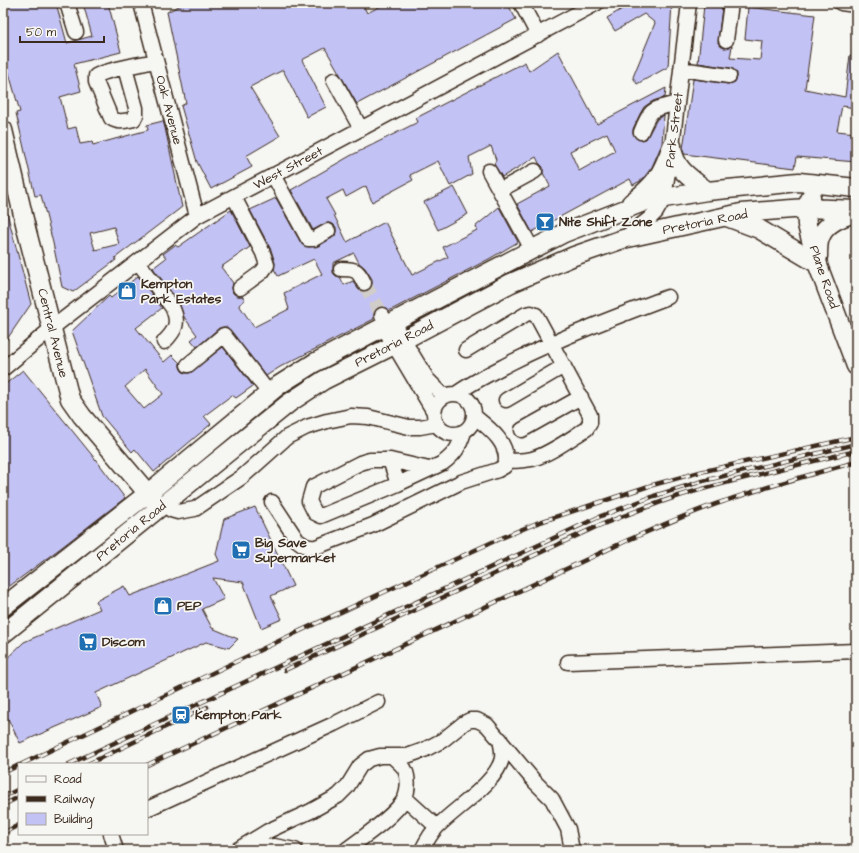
<svg xmlns="http://www.w3.org/2000/svg" width="859" height="853" viewBox="0 0 859 853" font-family="'Architects Daughter',sans-serif">
<style>
.building{fill:#c3c2f4;stroke:#3b2a1e;fill-rule:evenodd}
.lines{fill:none;stroke-linecap:round;stroke-linejoin:round}
.minor-tunnel{stroke:#d1cdc8;stroke-width:14;stroke-dasharray:14 7;stroke-linecap:butt}
.minor-casing{stroke:#3b2a1e;stroke-width:17}
.major-casing{stroke:#3b2a1e;stroke-width:21}
.minor{stroke:#f6f6f2;stroke-width:14}
.major{stroke:#f6f6f2;stroke-width:18}
.rail-casing{stroke:#3b2a1e;stroke-width:4.5}
.rail{stroke:#f6f6f2;stroke-width:3;stroke-dasharray:9;stroke-linecap:butt}
.labels{text-anchor:middle;dominant-baseline:central;stroke-width:3.5;stroke-linejoin:round;paint-order:stroke}
.street-label{font-size:13px;fill:#3b2a1e;stroke:#f6f6f2}
.poi-label{font-size:13px;font-weight:bold;fill:#3b2a1e;stroke:#f6f6f2;text-anchor:start}
</style>
<rect width="100%" height="100%" fill="#f6f6f2"/>
<filter id="ink" filterUnits="userSpaceOnUse"><feTurbulence type="fractalNoise" baseFrequency=".025" numOctaves="2"/><feDisplacementMap in="SourceGraphic" scale="8" xChannelSelector="R" yChannelSelector="G"/><feConvolveMatrix kernelMatrix="1 2 1 2 8 2 1 2 1" color-interpolation-filters="sRGB"/></filter>
<g filter="url(#ink)">
<path class="building" d="M3,3H56L67,43L92,36L83,3H108L121,52L74,64L81,91L60,97L68,129L76,127L80,144L92,142L93,145L148,130L147,125L163,121L165,128L182,207L115,258L116,260L73,292L62,287L53,243L41,195L35,196L16,113L20,112L3,52ZM114,227L119,244L95,250L90,233Z
M185,3H362L367,13L387,3H507L516,19L357,104L325,48L302,60L326,107L307,117L283,70L250,87L280,136L246,156L252,167L211,189L197,162L181,106L186,103L167,12Z
M632,3H672L668,67L637,84L633,77L655,23L644,14L615,31L607,18Z
M704,5L722,7L718,43L721,46L724,48L732,46L730,58L760,60L762,41L745,39L748,7L815,15L805,89L845,97L850,55L856,56V108L842,106L837,131L856,133V162L797,157L795,168L684,154L683,149L693,79L728,84L735,82L737,77V73L731,68L698,63Z
M558,51L597,124L666,88L665,97L653,101L644,107L640,114L633,129V133L635,137L642,140L646,139L657,119L664,115L662,144L652,167L642,180L633,185L630,179L532,232L517,204L550,186L543,173V167L539,163L536,157L502,177L494,164L496,160L491,146L469,157L472,174L450,186L438,161L410,175L413,180L372,202L366,186L346,197L343,190L326,199L335,215H334L347,242L385,222L412,275L448,257L443,247L477,230L476,226L499,207L518,242L489,259L389,311L383,307H378L374,314V319L280,367L266,376L227,327H223L219,328L197,347L191,340L197,335L184,317L179,302L153,268L166,258L163,254L175,245L178,247L231,210L250,247L221,267L233,283L232,288L233,293L237,296H242L245,300L239,305L254,327L289,309L284,293L322,274L314,259L278,276L274,269L275,263L271,250L250,210L276,198L301,243L308,247L318,246L335,236L336,231V227L333,224L328,223L313,230L291,190L350,156L418,122L416,118L525,62L529,71ZM607,133L615,151L579,171L570,151ZM354,253L359,263L365,268L372,279V283L371,287L367,291H363L359,290L353,281L344,285L340,277L336,276L333,273V263Z
M454,187L468,214L438,230L424,202Z
M3,209H6L31,304L3,345Z
M138,276L162,308L136,328L164,362L172,355L180,363V367L182,371L185,373H190L223,347L253,386L236,398L232,395L204,416L211,424L154,472L135,449L132,452L102,416L72,331L109,296L111,298ZM145,369L163,394L144,409L125,387Z
M23,370L100,465L125,498L62,547L3,591V386Z
M255,507L293,586L271,596L282,619L261,628L243,582L213,578L224,599L202,609L212,628L238,639L229,648L206,642L96,693L102,707L20,743L3,709V662L24,642L100,609L96,601L124,586L130,596L219,561L216,554L224,519Z"/>
<g class="lines">
<path class="minor-tunnel" d="M364,283L382,315"/>
<g class="minor-casing">
<path id="minor" d="M67,3L76,32
M141,3L197,216
M521,3L538,35
M841,3L856,5
M726,40L731,3
M125,68L136,108V115L134,119C125,121 118,123 111,118L96,82V76C107,69 142,64 156,61
M681,69L729,76
M334,80L361,129
M641,132C651,107 652,110 677,103
M489,171L532,249
M273,175L308,239H314L328,231
M500,190L535,171
M234,197L263,253L267,265L262,272L240,288
M626,237L649,219L656,212L664,198L672,146L689,3
M138,262L172,307C180,323 175,331 164,342
M341,269C356,269 358,270 364,283
M382,315L387,326
M393,323L427,379L444,396
M384,328L434,412
M466,350L526,314L531,313L536,315L590,415V423L586,429C570,439 550,454 532,459C523,461 515,461 507,460
M188,365L224,335L269,393
M3,369L52,328L197,216L597,3
M434 414a20 20 0 1 1 40 0a20 20 0 1 1-40 0Z
M456,394C474,381 493,372 512,362C562,337 615,317 668,297
M506,400L564,366
M522,430L581,397
M390,460L429,469
M398,484L390,460H370L360,463L313,487L309,501L315,513L321,516L391,487L398,484L443,463C456,453 459,447 464,432
M272,502L297,540C303,545 308,548 316,547L373,525L461,482L498,470L505,466C511,444 489,428 474,416
M163,504L171,510L178,512L195,509L242,477L287,437L307,427L327,421L351,416L368,417L409,427H420L437,424
M568,662L856,651
M405,798L437,827
M147,809L334,724L378,702
M111,834L116,850
M237,850L268,831L311,811L338,796L347,787L360,766L369,759L380,756H407L424,750L443,740L464,723L470,720H477L487,725L535,782L552,799L568,829L572,850
M249,850L274,846L295,850
M346,850C362,838 396,815 405,798C408,791 409,778 405,770C403,765 397,761 393,757
M422,850C426,842 431,833 437,827C455,808 497,783 502,758C503,751 501,746 500,739"/>
</g>
<g class="major-casing">
<path id="major" d="M3,130L27,232L70,399L82,416L155,502
M672,148C676,171 690,177 707,191
M811,197L806,208L807,225L817,263L856,366
M631,203C656,184 661,176 672,146
M727,217L759,229L818,264
M818,257C818,251 818,243 820,238C825,223 842,217 855,213
M3,607L147,494L279,385L314,363L564,233L646,201L707,191L799,182L856,188
M3,634L289,403L324,380L394,345L511,283L574,256L623,239L741,213L806,208L856,210"/>
</g>
<use href="#minor" class="minor"/>
<use href="#major" class="major"/>
<g class="rail-casing">
<path id="rail" d="M285,670L598,526C626,515 653,504 682,495C739,478 798,465 856,451
M22,764L302,630L499,539L537,523L649,486L700,472L856,437
M69,764L601,516L654,496L703,481L856,444
M88,764L207,707
M147,765L626,541C658,527 691,512 725,501C768,486 812,474 856,462
M3,773L19,765
M3,797L19,789
M3,805L19,797
M3,833L19,825"/>
</g>
<use href="#rail" class="rail"/>
</g>
</g>
<defs>
<g id="bar-square" transform="scale(1)"><rect x="-9" y="-9" width="18" height="18" rx="4" fill="#1f6fb2" stroke="#f6f6f2"/><path d="M-6-5H6L.8 .8V4.5H3.5V6h-7V4.5H-.8V.8Z" fill="#fff"/></g>
<g id="shop-square" transform="scale(1)"><rect x="-9" y="-9" width="18" height="18" rx="4" fill="#1f6fb2" stroke="#f6f6f2"/><path d="M-5-2.5h2.3a2.7 3.5 0 0 1 5.4 0H5L5.5 6h-11ZM-1.5-2.5h3a1.5 2.3 0 0 0-3 0Z" fill="#fff"/></g>
<g id="supermarket-square" transform="scale(1)"><rect x="-9" y="-9" width="18" height="18" rx="4" fill="#1f6fb2" stroke="#f6f6f2"/><path d="M-6-5.5h2.5l.6 2H6L4.5 2H-2.5L-4.4-4H-6ZM-1.5 3.2a1.3 1.3 0 1 0 .1 0ZM3 3.2a1.3 1.3 0 1 0 .1 0Z" fill="#fff"/></g>
<g id="station-square" transform="scale(1)"><rect x="-9" y="-9" width="18" height="18" rx="4" fill="#1f6fb2" stroke="#f6f6f2"/><path d="M-3-6H3Q5-6 5-4V2Q5 4 3 4L4.5 6H3L1.5 4h-3L-3 6H-4.5L-3 4Q-5 4-5 2V-4Q-5-6-3-6ZM-3.5-4v3h7v-3ZM-3.5 1v1.5H-2V1ZM2 1v1.5H3.5V1Z" fill="#fff"/></g>
</defs>
<g fill-rule="evenodd">
<use href="#bar-square" x="545" y="222"/>
<use href="#shop-square" x="127" y="291"/>
<use href="#supermarket-square" x="241" y="550"/>
<use href="#shop-square" x="163" y="606"/>
<use href="#supermarket-square" x="88" y="642"/>
<use href="#station-square" x="181" y="715"/>
</g>
<g class="labels">
<g class="street-label">
<text transform="translate(169 110) rotate(75)">Oak Avenue</text>
<text transform="translate(674 130) rotate(-83)">Park Street</text>
<text transform="translate(288 168) rotate(-28)">West Street</text>
<text transform="translate(705 222) rotate(-11)">Pretoria Road</text>
<text transform="translate(824 277) rotate(71)">Plane Road</text>
<text transform="translate(53 333) rotate(76)">Central Avenue</text>
<text transform="translate(394 344) rotate(-27)">Pretoria Road</text>
<text transform="translate(131 531) rotate(-39)">Pretoria Road</text>
</g>
<g class="poi-label">
<text x="559" y="222">Nite Shift Zone</text>
<text x="141" y="284">Kempton<tspan x="141" dy="15">Park Estates</tspan></text>
<text x="255" y="543">Big Save<tspan x="255" dy="15">Supermarket</tspan></text>
<text x="177" y="606">PEP</text>
<text x="102" y="642">Discom</text>
<text x="195" y="715">Kempton Park</text>
</g>
</g>
<rect width="859" height="853" fill="none" stroke="#f6f6f2" stroke-width="16"/>
<rect x="8" y="8" width="843" height="837" fill="none" stroke="#3b2a1e" stroke-width="1.5" filter="url(#ink)"/>
<rect x="18" y="763" width="130" height="72" fill="#f6f6f2" stroke="#aba49d"/>
<rect x="26" y="776" width="20" height="6" fill="#f6f6f2" stroke="#aba49d"/>
<text x="54" y="783" font-size="12" fill="#3b2a1e">Road</text>
<rect x="26" y="796" width="20" height="6" fill="#3b2a1e" stroke="#aba49d"/>
<text x="54" y="803" font-size="12" fill="#3b2a1e">Railway</text>
<rect x="26" y="813" width="20" height="12" fill="#c3c2f4" stroke="#aba49d"/>
<text x="54" y="823" font-size="12" fill="#3b2a1e">Building</text>
<path d="M20 36v6h84v-6" fill="none" stroke="#3b2a1e" stroke-width="2"/>
<text x="26" y="36" font-size="12" fill="#3b2a1e" stroke="#f6f6f2" stroke-width="3" paint-order="stroke">50 m</text>
</svg>
